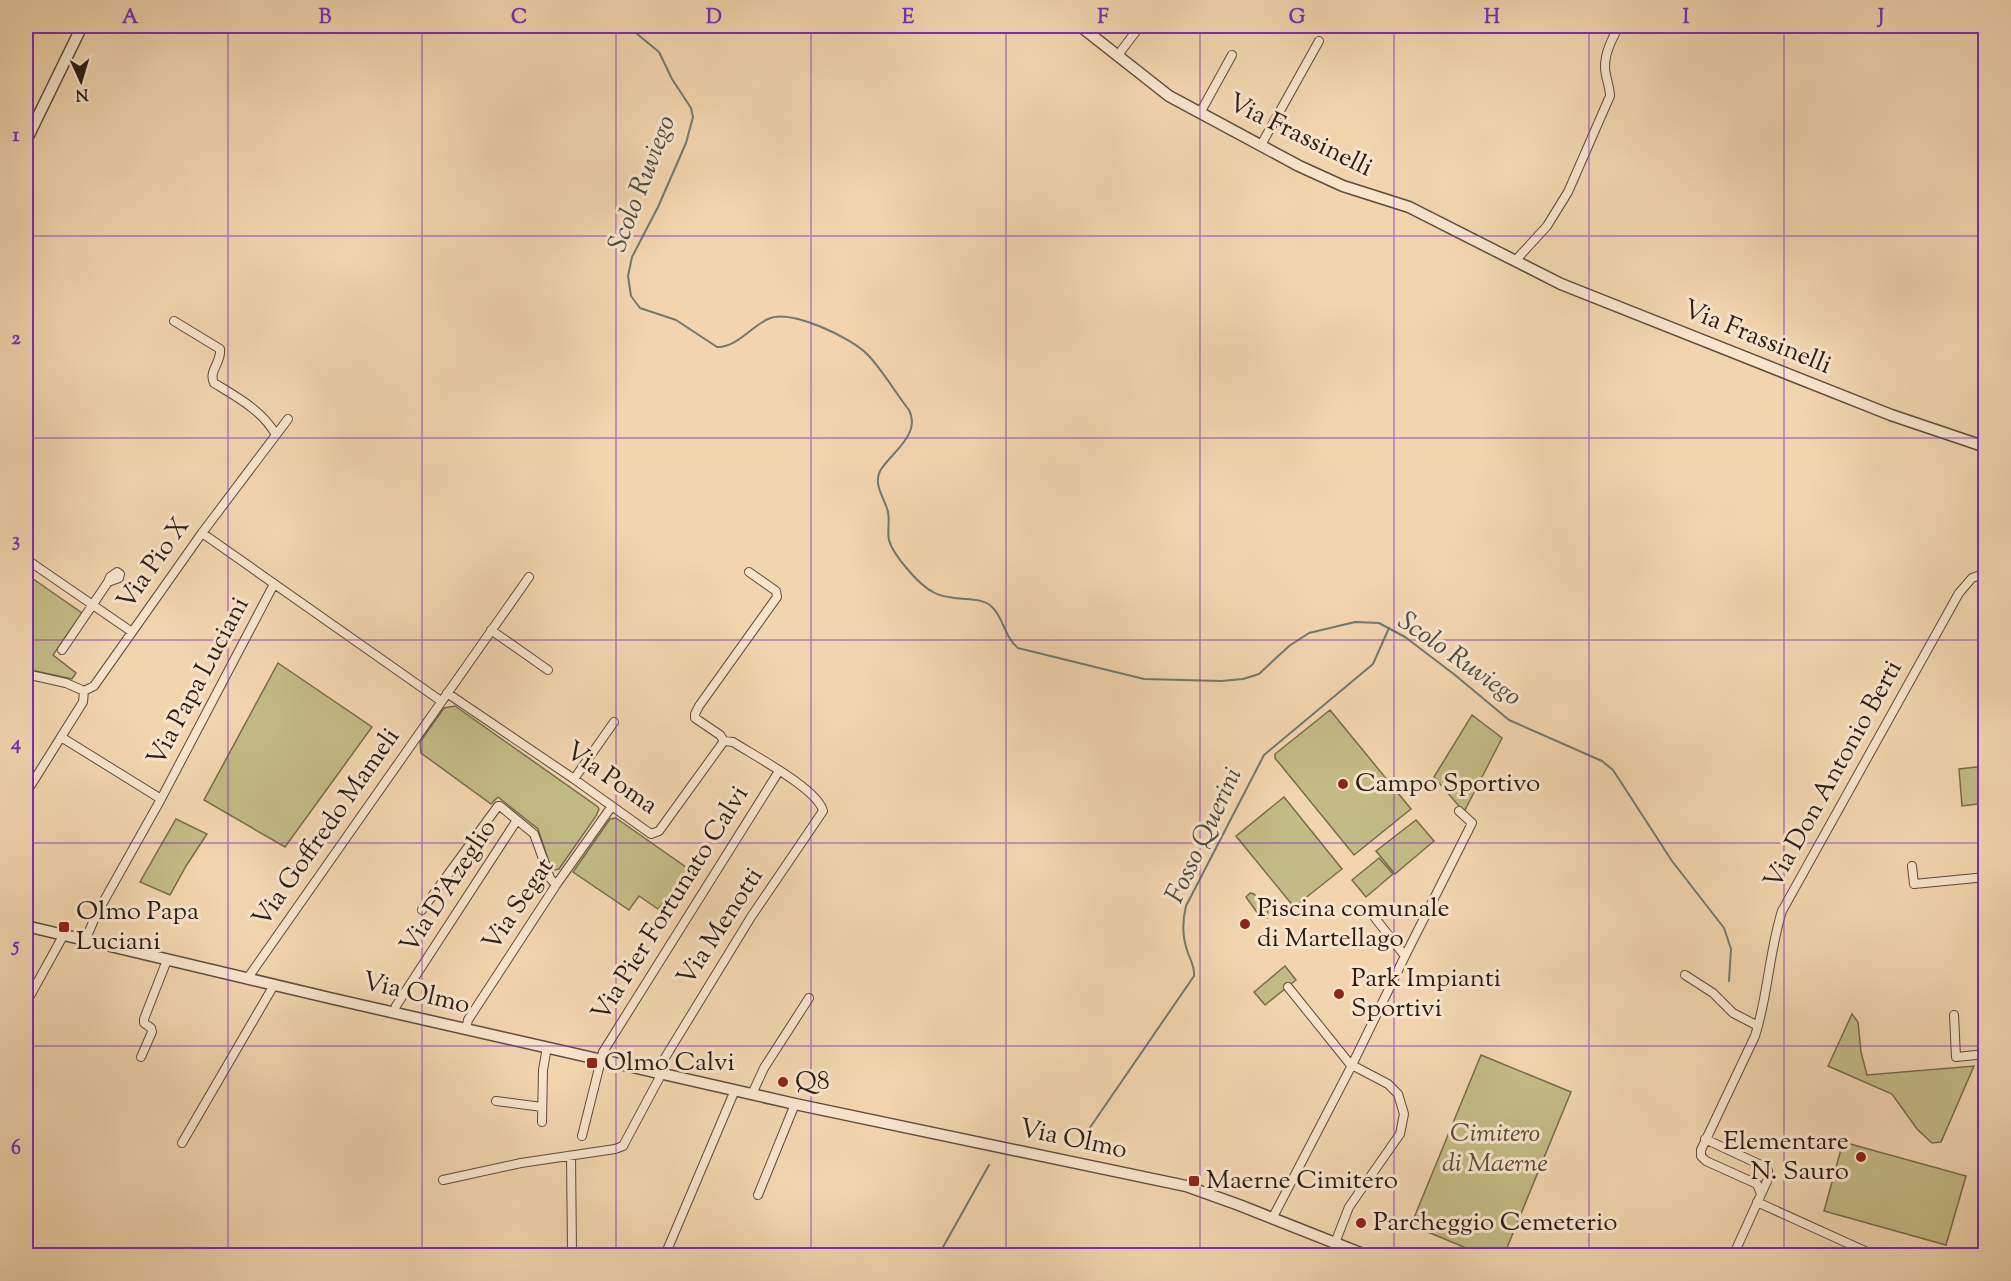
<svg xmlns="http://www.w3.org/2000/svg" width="2011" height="1281" viewBox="0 0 2011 1281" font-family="'Sorts Mill Goudy',serif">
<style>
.green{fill:#c3bb85;stroke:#766c4e;stroke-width:1.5}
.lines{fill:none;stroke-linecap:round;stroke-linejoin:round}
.stream{stroke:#6e7a71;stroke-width:2}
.minor-casing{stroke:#5c4b3c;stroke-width:10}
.tertiary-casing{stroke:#5c4b3c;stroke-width:13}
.minor{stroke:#f7e4cb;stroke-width:8}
.tertiary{stroke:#f7e4cb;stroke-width:10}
.grid{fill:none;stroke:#7b2cbf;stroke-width:1.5;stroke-opacity:0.55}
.poi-dot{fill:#8f2418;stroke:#f7e4cb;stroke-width:2}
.labels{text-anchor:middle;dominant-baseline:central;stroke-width:6;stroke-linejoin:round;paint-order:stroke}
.street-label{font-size:26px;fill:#2a1d16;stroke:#f7e4cb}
.poi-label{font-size:26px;fill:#2a1d16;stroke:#f7e4cb;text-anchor:start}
.park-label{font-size:26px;font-style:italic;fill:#584c37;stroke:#f7e4cb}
.water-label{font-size:27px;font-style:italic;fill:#4c4c44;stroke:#f7e4cb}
.neatline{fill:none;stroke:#7b2cbf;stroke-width:2}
.grid-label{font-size:20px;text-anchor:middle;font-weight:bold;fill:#7b2cbf}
</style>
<rect width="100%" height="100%" fill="#f2d5af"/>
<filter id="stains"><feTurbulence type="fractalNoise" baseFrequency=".00333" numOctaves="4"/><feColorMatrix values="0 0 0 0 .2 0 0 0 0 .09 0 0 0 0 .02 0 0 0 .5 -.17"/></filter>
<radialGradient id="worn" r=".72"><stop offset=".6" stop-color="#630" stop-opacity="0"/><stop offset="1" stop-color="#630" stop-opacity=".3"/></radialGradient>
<path class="green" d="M26,574L82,613L53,655L76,673L72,679L26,669Z
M278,663L372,727L285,847L204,800Z
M455,706L598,807L599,809L596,816L559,869L554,870L551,868L538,829L498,797L491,804L421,753L420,742L444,708Z
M1330,710L1411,809L1354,855L1275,758V754Z
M1472,715L1502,738L1464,812L1434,777Z
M1985,766V803L1962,806L1959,769Z
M1284,797L1342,869L1294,907L1236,836Z
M616,818L690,870L658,909L639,896L629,910L573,872L610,819Z
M176,819L207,834L186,866L170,895L140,882Z
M1416,820L1434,841L1395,874L1376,851Z
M1379,858L1393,874L1366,897L1352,880Z
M1250,893L1254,894L1268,911L1267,918H1261L1246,897Z
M1285,966L1296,980L1265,1005L1254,992Z
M1852,1014L1858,1022L1861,1052L1867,1075L1974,1066L1941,1142L1932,1143L1917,1129L1892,1094L1828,1066Z
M1481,1055L1571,1092L1504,1255H1483L1411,1225Z
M1843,1142L1966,1176L1946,1245L1824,1211Z"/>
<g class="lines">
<path class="stream" d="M499,26L536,32L581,26
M616,26L636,33L659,52L672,79L691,108L693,117L686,143L658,207L632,257L628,276L631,296L640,308L676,320L717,347C736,348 751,327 768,319C790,308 852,338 868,355C883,371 895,392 909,410C921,433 894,451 882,468C871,483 885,498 888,512C890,521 887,531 889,540C893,555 919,585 933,592C939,596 948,597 955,598C966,600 982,598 991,606C1004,617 1004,637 1018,648L1144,679L1221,681L1243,679L1259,674L1289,646L1309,633L1355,622L1379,623L1405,637L1455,675L1509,720L1602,761L1613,770L1672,861L1724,928L1731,949L1729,981
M1076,1148L1194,976C1195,968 1191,961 1188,953C1182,937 1182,922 1186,906L1264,755L1373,664L1389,628
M938,1256L989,1165"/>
<g class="minor-casing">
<path id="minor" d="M1118,55L1140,26
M1200,113L1232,55
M1261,145L1319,41
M1515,261L1547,226L1568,192L1610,96C1610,86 1605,77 1605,67C1605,52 1612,39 1619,26
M174,321L220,349C222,362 208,371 214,383C237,397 263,411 276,435
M202,533L441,701
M26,559L132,632
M491,630L548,670
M62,650L108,582L110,577L117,572L120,574L119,578L108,582
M26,674L66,683L84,691
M84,691L94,686L202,533L288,419
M84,691L83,702L61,737L161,799
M447,693L574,779L651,834L659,831L724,741
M574,779L614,722
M26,793L61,737
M1912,866L1914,884L1986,877
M422,910L498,806H500L534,834L550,878L556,885
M85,941L96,915L161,799L274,584
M1405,956L1472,823L1459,811
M1685,975L1713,993L1733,1013L1758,1026
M247,979L529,577
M1288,987L1350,1064L1388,1084L1398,1094L1404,1114L1400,1134L1349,1207L1335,1243
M26,1003L63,936
M394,1012L396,1006L517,820
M1954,1015L1956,1057L1986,1054
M466,1029L468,1020L556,885L612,806
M141,1057L152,1032L151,1028L144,1023V1019L167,960
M659,1073L663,1061L751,917L823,811C818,789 753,755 733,742L724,741L720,735L695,718V714L699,706L777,597L776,591L749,572
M752,1094L764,1068L809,998
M496,1101L542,1107
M542,1122L543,1070L547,1047
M582,1136L603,1052L779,771
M1705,1139L1763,1166L1768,1171V1179L1733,1256
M182,1143L274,985
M571,1156L572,1252L592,1255
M443,1180L521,1163L615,1149L623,1146L662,1073
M1761,1194L1757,1184L1706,1161L1701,1156V1150L1755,1036C1768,996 1769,952 1782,911L1959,593L1972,578L1986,573
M758,1195L795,1104
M1757,1202L1876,1256
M1272,1219L1352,1065L1405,956L1375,918
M668,1248L735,1090
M1635,1256L1636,1253"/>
</g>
<g class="tertiary-casing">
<path id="tertiary" d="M1080,26L1169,96L1299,166L1343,186L1409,207L1561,284L1891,415L1986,447
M26,141L82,26
M26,926L334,999L795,1104L1186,1186L1239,1205L1368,1256"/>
</g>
<use href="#minor" class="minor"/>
<use href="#tertiary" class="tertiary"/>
</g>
<path class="grid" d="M228,26V1256M422,26V1256M616,26V1256M811,26V1256M1006,26V1256M1200,26V1256M1394,26V1256M1589,26V1256M1784,26V1256M26,236H1986M26,438H1986M26,640H1986M26,843H1986M26,1046H1986"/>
<g class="poi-dot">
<circle cx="1343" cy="784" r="6"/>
<circle cx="1245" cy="924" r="6"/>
<rect x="58" y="921" width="12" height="12" rx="3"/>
<circle cx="1339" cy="994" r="6"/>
<rect x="586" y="1057" width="12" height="12" rx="3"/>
<circle cx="783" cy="1082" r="6"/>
<circle cx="1861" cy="1157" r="6"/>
<rect x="1188" y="1175" width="12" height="12" rx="3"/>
<circle cx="1361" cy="1223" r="6"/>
</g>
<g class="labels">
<g class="street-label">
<text transform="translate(1300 136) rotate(26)">Via Frassinelli</text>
<text transform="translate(1757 338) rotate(22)">Via Frassinelli</text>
<text transform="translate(154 564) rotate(-55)">Via Pio X</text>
<text transform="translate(199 682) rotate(-62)">Via Papa Luciani</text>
<text transform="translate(1834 775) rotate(-61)">Via Don Antonio Berti</text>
<text transform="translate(611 779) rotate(35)">Via Poma</text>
<text transform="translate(327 828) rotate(-55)">Via Goffredo Mameli</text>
<text transform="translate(449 887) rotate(-57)">Via D'Azeglio</text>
<text transform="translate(671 904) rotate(-58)">Via Pier Fortunato Calvi</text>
<text transform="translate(519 905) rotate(-56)">Via Segat</text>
<text transform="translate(721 927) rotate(-57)">Via Menotti</text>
<text transform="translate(416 994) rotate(13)">Via Olmo</text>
<text transform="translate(1073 1140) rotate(12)">Via Olmo</text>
</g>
<g class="poi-label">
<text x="1355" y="784">Campo Sportivo</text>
<text x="1257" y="909">Piscina comunale<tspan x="1257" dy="30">di Martellago</tspan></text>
<text x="76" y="912">Olmo Papa<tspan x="76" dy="30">Luciani</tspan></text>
<text x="1351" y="979">Park Impianti<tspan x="1351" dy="30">Sportivi</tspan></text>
<text x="604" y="1063">Olmo Calvi</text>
<text x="795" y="1082">Q8</text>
<text x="1849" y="1142" text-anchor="end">Elementare<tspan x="1849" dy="30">N. Sauro</tspan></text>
<text x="1206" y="1181">Maerne Cimitero</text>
<text x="1373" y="1223">Parcheggio Cemeterio</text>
</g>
<g class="park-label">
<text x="1495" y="1134">Cimitero<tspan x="1495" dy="30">di Maerne</tspan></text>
</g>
<g class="water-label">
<text transform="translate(643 184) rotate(-69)">Scolo Ruviego</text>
<text transform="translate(1459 660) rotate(35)">Scolo Ruviego</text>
<text transform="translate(1205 836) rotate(-65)">Fosso Querini</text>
</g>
</g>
<rect width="2011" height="1281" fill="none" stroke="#f2d5af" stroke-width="66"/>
<g transform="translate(81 81) rotate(176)" stroke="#f7e4cb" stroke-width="4.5" paint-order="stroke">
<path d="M0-4.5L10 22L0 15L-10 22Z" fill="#2a1d16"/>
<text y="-9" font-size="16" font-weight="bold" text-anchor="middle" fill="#2a1d16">N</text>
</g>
<rect x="33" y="33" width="1945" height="1215" class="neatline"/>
<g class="grid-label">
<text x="130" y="23">A</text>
<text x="325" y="23">B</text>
<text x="519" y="23">C</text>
<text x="714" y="23">D</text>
<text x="908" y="23">E</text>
<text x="1103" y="23">F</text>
<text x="1297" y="23">G</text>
<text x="1492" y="23">H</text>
<text x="1686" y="23">I</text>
<text x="1881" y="23">J</text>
<text x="16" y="141">1</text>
<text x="16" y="344">2</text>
<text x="16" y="546">3</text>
<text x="16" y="749">4</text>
<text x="16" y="951">5</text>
<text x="16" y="1154">6</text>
</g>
<rect width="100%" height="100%" filter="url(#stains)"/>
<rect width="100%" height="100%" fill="url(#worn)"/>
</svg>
